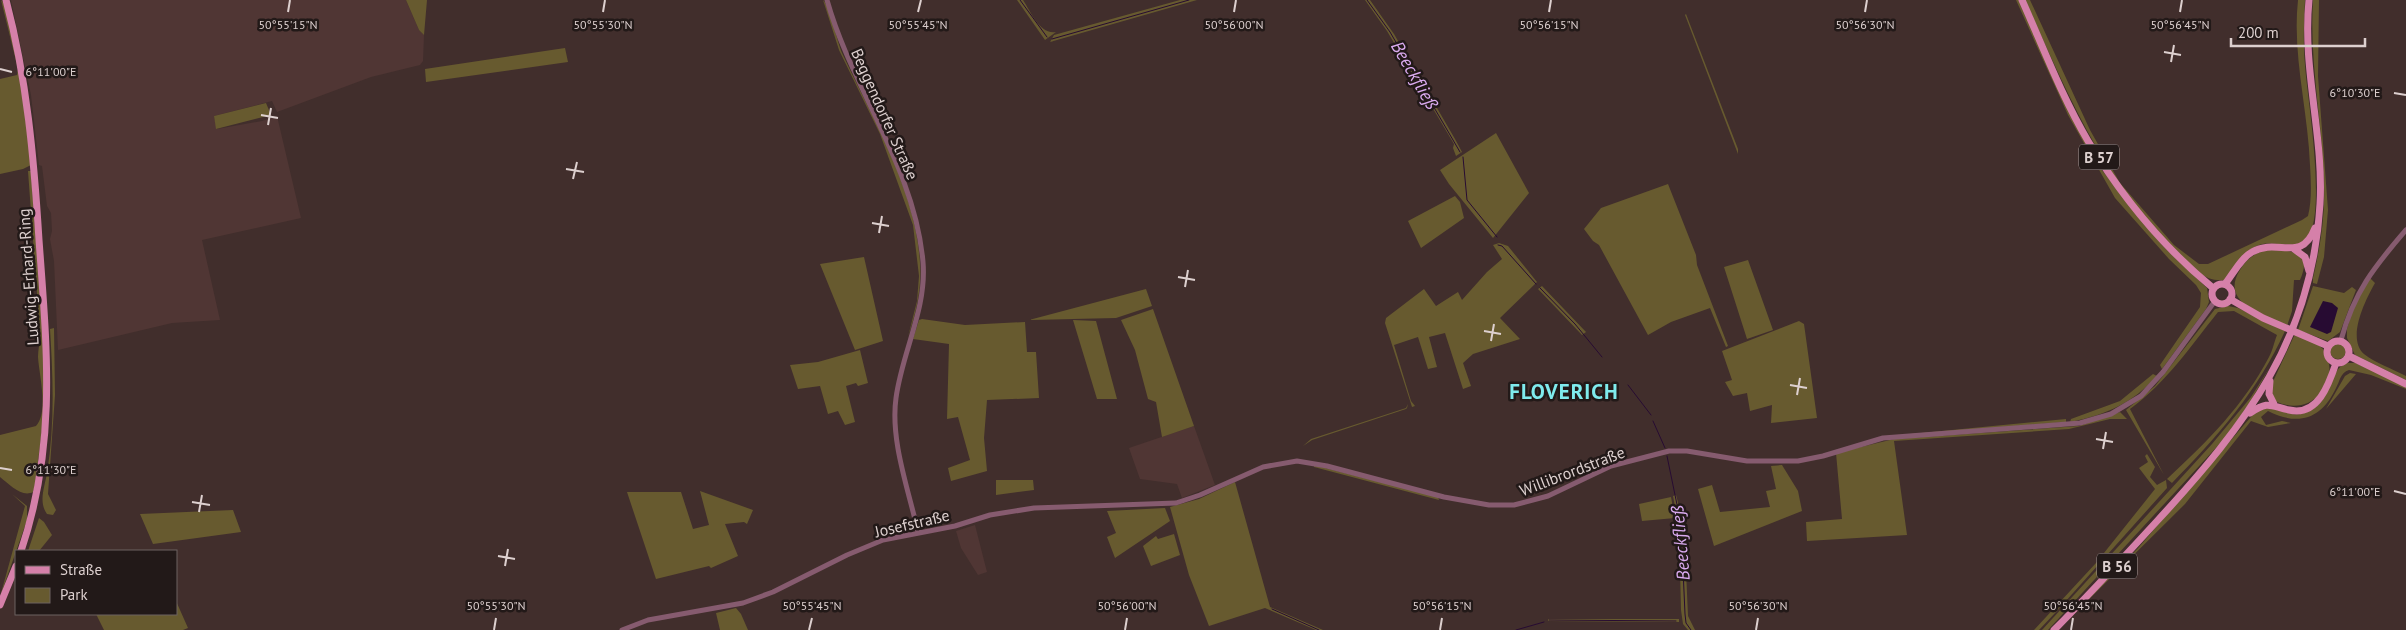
<svg xmlns="http://www.w3.org/2000/svg" width="2406" height="630" viewBox="0 0 2406 630" font-family="'PT Sans',sans-serif">
<style>
.built{fill:#503634}
.green{fill:#675a2f}
.water{fill:#270b32}
.lines{fill:none;stroke-linecap:round;stroke-linejoin:round}
.stream{stroke:#270b32;stroke-width:1}
.minor{stroke:#865b6f;stroke-width:5}
.major{stroke:#d580a9;stroke-width:7}
.ticks{fill:none;stroke:#ddd0cf;stroke-width:2}
.labels{text-anchor:middle;dominant-baseline:central;stroke-width:5;stroke-linejoin:round;paint-order:stroke}
.shield{fill:#221918;stroke:#a59998;stroke-width:1}
.shield-label{font-size:15px;font-weight:bold;fill:#ddd0cf}
.street-label{font-size:16px;fill:#ddd0cf;stroke:#221918}
.water-label{font-size:18px;font-style:italic;fill:#daaaef;stroke:#221918}
.district-label{font-size:21px;font-weight:bold;letter-spacing:1px;fill:#7febed;stroke:#221918}
.ticks-label{font-size:12px;text-anchor:middle;fill:#ddd0cf;stroke:#221918;stroke-width:5;stroke-linejoin:round;paint-order:stroke}
</style>
<rect width="100%" height="100%" fill="#412e2c"/>
<path class="built" d="M11,0H406L419,30L424,35L423,61L420,65L371,77L277,112L272,101L214,116L217,129L262,121L277,116L301,218L202,240L220,320L172,323L58,350L54,261L50,239L52,231L51,213L47,206L42,166L39,165L31,95Z
M1194,426L1215,485L1182,498L1177,484L1140,479L1129,448Z
M975,525L987,572L978,575L961,548L956,531Z"/>
<path class="green" d="M1,0C15,13 28,138 31,165L23,169L0,174V79L17,75L18,69Z
M406,0H427L424,35L419,30Z
M823,0C830,7 837,41 842,53C872,118 916,189 920,263C922,288 916,313 908,337L917,301L919,276L913,225L880,134L839,50Z
M1017,0H1023C1031,12 1040,35 1056,32L1045,40Z
M1180,0H1197L1050,42L1054,35Z
M1365,0H1370L1394,34L1455,139L1462,152L1456,156L1453,148L1454,144L1387,31Z
M2016,0H2020L2081,132L2101,169L2162,245L2207,288L2209,302L2206,309L2162,369L2160,365L2200,307L2201,293L2196,285L2169,259L2115,198L2068,115Z
M2025,0H2030L2090,130L2120,183L2174,245L2199,264H2208L2302,220L2308,216C2312,200 2311,182 2310,165C2308,110 2292,55 2298,0H2305C2304,22 2303,43 2305,65C2307,96 2328,219 2306,239C2293,251 2275,240 2259,245C2244,250 2236,271 2224,280C2205,282 2195,269 2183,258C2106,188 2067,92 2025,0Z
M2313,0H2319L2318,76L2328,210L2324,257L2317,284L2313,283V278C2320,248 2325,218 2324,187C2323,124 2309,63 2313,0Z
M1686,14L1738,149V154L1685,15Z
M565,48L568,62L426,82L425,69Z
M266,103L271,115L216,129L214,116Z
M1496,133L1529,193L1493,238L1449,184L1440,170Z
M28,171H31L32,187L43,336L45,406L35,485L33,492C22,498 9,484 0,477V435L36,426C49,412 39,374 38,357C38,350 40,342 40,334Z
M1668,184L1696,255L1697,265L1728,346L1726,347L1710,308L1671,322L1648,335L1599,245L1593,241L1584,229L1601,208Z
M1455,196L1460,202L1464,218L1421,248L1408,221Z
M1499,243L1508,246L1537,282L1500,318L1520,339L1473,354L1463,363L1471,386L1463,389L1445,333L1429,337L1437,367L1428,369L1418,337L1394,345L1411,401L1415,406L1412,407L1385,323L1386,318L1424,289L1436,306L1458,292L1462,300L1487,272L1502,259L1493,245Z
M2267,250C2278,250 2304,249 2304,265C2304,269 2302,276 2300,280H2294L2292,311L2287,326C2264,315 2219,303 2240,270C2247,259 2254,253 2267,250Z
M864,257L883,341L855,350L820,264Z
M1748,260L1773,330L1747,339L1724,267Z
M2370,278L2375,283C2366,299 2346,338 2364,354C2375,363 2393,369 2406,376V380L2355,355L2347,338V329L2354,304Z
M1542,286L1586,332L1582,335L1538,289Z
M2313,286L2344,293L2352,287L2356,290L2340,332L2328,341L2298,330Z
M1146,289L1152,306L1116,318L1029,320Z
M2228,306L2238,308L2285,331C2258,391 2217,437 2172,483L2167,479C2207,442 2244,405 2269,357C2273,350 2274,342 2277,335L2234,311L2218,312C2191,346 2166,383 2130,409L2164,475L2126,410L2155,386L2215,309Z
M1153,309L1194,426L1162,437L1156,402L1148,399L1135,350L1121,320Z
M922,319L965,325L1025,322L1027,352H1036L1039,398L987,400L984,438L987,471L951,481L948,468L970,460L958,417L947,419L949,344L913,339L919,320Z
M1073,320L1096,321L1117,399H1097Z
M1799,321L1804,324L1817,418L1771,423L1772,405L1750,411L1747,393L1733,396L1725,382L1732,380L1722,351Z
M54,328L55,395L48,494L56,510L53,515L47,514C38,502 45,486 47,473C55,425 53,376 50,329Z
M2295,334C2304,338 2317,342 2323,349C2343,377 2314,420 2275,401L2270,388Z
M2330 351a8 8 0 1 1 16 0a8 8 0 1 1-16 0Z
M860,350L868,383L858,386L856,383L846,386L855,422L845,425L838,411L828,414L820,386L798,389L790,365L818,362Z
M2346,363H2356L2406,385V389L2371,375L2349,370C2340,373 2340,381 2336,388C2321,420 2298,426 2268,411L2261,417L2266,425L2282,421L2291,423L2268,427L2251,421L2185,504L2058,630L2139,547L2256,411C2260,410 2267,407 2271,407C2286,409 2291,420 2309,411C2333,400 2327,372 2346,363Z
M2270,367L2249,404L2224,439L2048,630H2042L2212,444L2251,397Z
M2350,373L2356,374L2326,409L2345,376Z
M2153,374L2157,376C2131,404 2108,414 2070,422L2071,419L2120,401Z
M1408,404L1407,408L1406,409L1312,440L1303,446L1311,439L1406,408Z
M2120,412L2127,419H2110L2069,429L1894,441L1907,535L1807,541L1806,522L1842,519L1836,453L1894,439L2079,426Z
M2066,419V422L1880,437Z
M2147,454L2155,467L2150,477L2157,485L2166,480L2167,488L2056,612L2039,630H2034L2096,563L2155,489L2139,468L2148,462L2145,456Z
M1314,465L1438,497L1439,500L1314,467Z
M1782,465L1798,491L1802,511L1714,546L1698,489L1712,485L1720,512L1770,507L1766,491L1776,489L1771,466Z
M996,480H1033L1034,490L996,495Z
M1235,482L1270,607L1323,630H1316L1265,608L1209,626L1189,575L1170,507L1199,499Z
M700,491L753,510L747,524L744,522L725,524L738,556L711,568L709,566L656,579L627,492H681L693,529L709,525Z
M12,494L27,506V520L0,597L25,506Z
M1676,495L1684,525L1688,616L1695,630H1688L1683,624L1681,610L1679,527L1673,496Z
M1671,497L1675,518L1642,521L1639,504Z
M1165,508L1170,521L1115,558L1107,537L1116,533L1107,511Z
M233,510L241,532L153,544L140,514Z
M39,518L44,522L52,535L39,551H28Z
M1174,534L1180,555L1151,566L1143,546L1156,536L1158,539Z
M176,601L188,628L183,630H104L96,614H176Z
M736,608L741,614L748,630H720L716,613Z
M1548,619H1679V622L1548,621Z"/>
<path class="water" d="M2323,301L2332,303L2338,308L2331,332L2327,334L2310,327Z"/>
<g class="lines">
<path class="stream" d="M1020,0L1047,37
M1367,0L1390,32L1460,152
M1052,39L1189,0
M1463,157L1467,200L1497,237
M1498,245L1502,246L1536,284
M1540,288L1575,324L1602,357
M1628,385L1651,415
M1653,421L1665,448
M1667,456L1681,524L1685,614L1686,623L1691,630
M1272,609L1319,630
M1549,620L1676,621
M1516,630L1544,622"/>
<path class="minor" d="M827,0C852,89 915,168 923,262C927,309 902,352 896,398C890,441 909,491 918,532
M2341,340C2354,292 2374,267 2406,230
M622,630L648,620L743,603L773,592L847,555L883,540L955,526L990,515L1034,508L1176,503L1200,495L1263,467L1297,461L1327,466L1444,497L1489,505H1514L1548,496L1611,466L1669,451H1687L1747,461H1798L1823,456L1883,438L2080,423L2111,414L2141,396L2163,372L2215,301"/>
<path class="major" d="M6,0C27,79 34,159 39,240C47,349 57,445 21,551
M2022,0C2043,47 2062,97 2088,141C2122,197 2163,247 2213,288
M2294,249L2305,257L2309,271
M2225,284C2233,274 2241,258 2252,252C2278,237 2301,264 2315,228
M2212 294a10 10 0 1 1 20 0a10 10 0 1 1-20 0Z
M2230,299L2263,318L2328,346
M2327 352a11 11 0 1 1 22 0a11 11 0 1 1-22 0Z
M2349,356L2406,384
M2270,381L2269,394L2274,404
M2250,413C2269,400 2270,406 2289,410C2318,417 2329,384 2336,363
M0,605L16,566
M2054,630C2090,594 2124,557 2158,520C2247,423 2312,340 2320,204C2324,136 2302,69 2309,0"/>
</g>
<path class="ticks" d="M288,12L290,0M603,12L605,0M918,12L921,0M1234,12L1236,0M1549,12L1551,0M1865,12L1867,0M2180,12L2182,0M2164,52L2181,55M2171,62L2174,45M0,69L12,72M2394,93L2406,95M261,115L278,118M268,125L271,108M566,169L584,172M573,179L577,162M872,223L889,226M879,233L882,216M1178,277L1195,280M1185,287L1188,270M1484,331L1501,334M1491,341L1494,324M1790,385L1807,388M1797,395L1800,378M2096,439L2113,442M2103,449L2106,432M0,468L12,470M2394,491L2406,494M192,502L210,505M199,512L202,495M498,556L515,559M505,566L508,549M494,630L496,618M809,630L812,618M1125,630L1127,618M1440,630L1442,618M1756,630L1758,618M2071,630L2073,618"/>
<g class="labels">
<g class="shield">
<rect x="2079" y="144.5" width="40" height="25" rx="4"/>
<rect x="2097" y="553.5" width="40" height="25" rx="4"/>
</g>
<g class="shield-label">
<text x="2099" y="157">B 57</text>
<text x="2117" y="566">B 56</text>
</g>
<g class="street-label">
<text transform="translate(885 114) rotate(66)">Beggendorfer Straße</text>
<text transform="translate(28 277) rotate(-94)">Ludwig-Erhard-Ring</text>
<text transform="translate(1572 471) rotate(-21)">Willibrordstraße</text>
<text transform="translate(912 523) rotate(-13)">Josefstraße</text>
</g>
<g class="water-label">
<text transform="translate(1415 75) rotate(60)">Beeckfließ</text>
<text transform="translate(1680 543) rotate(-95)">Beeckfließ</text>
</g>
<g class="district-label">
<text x="1564" y="391">FLOVERICH</text>
</g>
</g>
<g class="ticks-label">
<text x="288" y="29">50°55'15"N</text>
<text x="603" y="29">50°55'30"N</text>
<text x="918" y="29">50°55'45"N</text>
<text x="1234" y="29">50°56'00"N</text>
<text x="1549" y="29">50°56'15"N</text>
<text x="1865" y="29">50°56'30"N</text>
<text x="2180" y="29">50°56'45"N</text>
<text x="51" y="76">6°11'00"E</text>
<text x="2355" y="97">6°10'30"E</text>
<text x="51" y="474">6°11'30"E</text>
<text x="2355" y="496">6°11'00"E</text>
<text x="496" y="610">50°55'30"N</text>
<text x="812" y="610">50°55'45"N</text>
<text x="1127" y="610">50°56'00"N</text>
<text x="1442" y="610">50°56'15"N</text>
<text x="1758" y="610">50°56'30"N</text>
<text x="2073" y="610">50°56'45"N</text>
</g>
<rect x="15" y="550" width="162" height="65" fill="#221918" stroke="#6d6261"/>
<rect x="25" y="566" width="25" height="8" fill="#d580a9" stroke="#6d6261"/>
<text x="60" y="575" font-size="15" fill="#ddd0cf">Straße</text>
<rect x="25" y="588" width="25" height="15" fill="#675a2f" stroke="#6d6261"/>
<text x="60" y="600" font-size="15" fill="#ddd0cf">Park</text>
<path d="M2231 38v8h134v-8" fill="none" stroke="#ddd0cf" stroke-width="2.5"/>
<text x="2238" y="38" font-size="15" fill="#ddd0cf" stroke="#221918" stroke-width="4" paint-order="stroke">200 m</text>
</svg>
